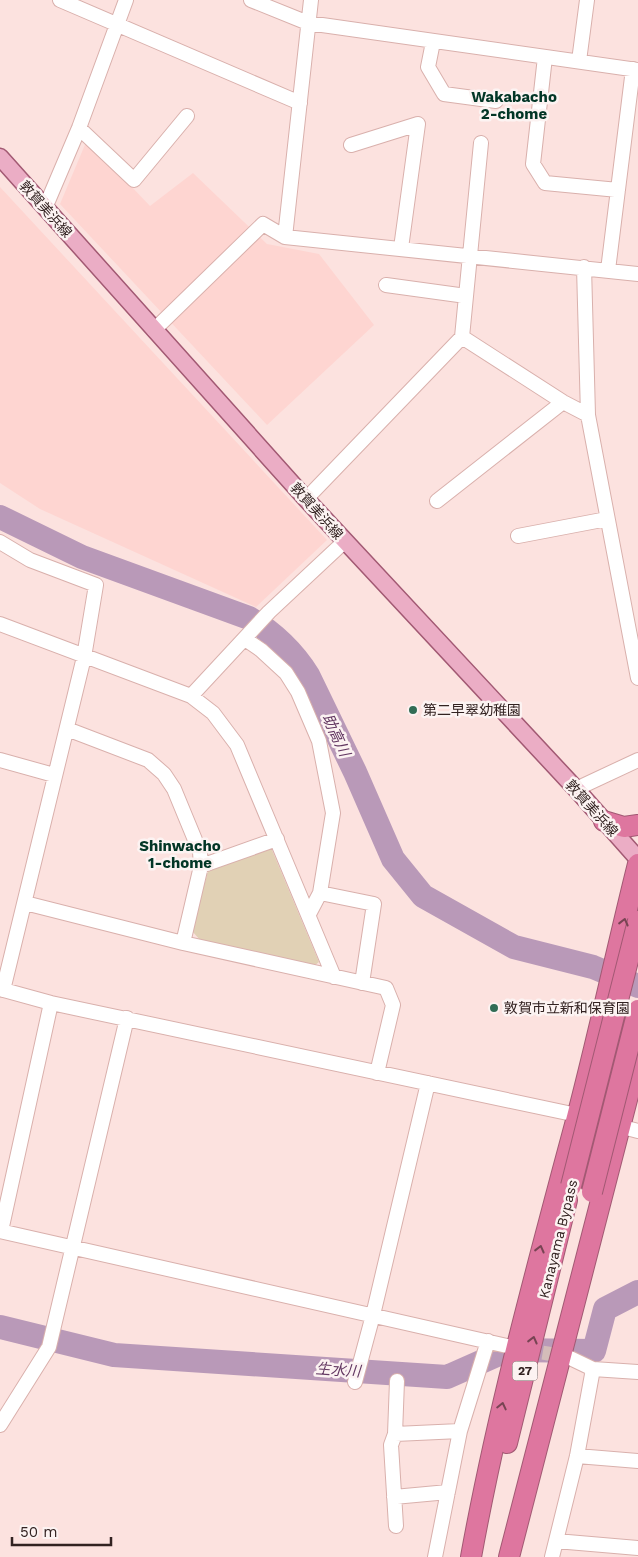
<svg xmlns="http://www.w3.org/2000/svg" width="638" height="1557" viewBox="0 0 638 1557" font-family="'Work Sans','Noto Sans JP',sans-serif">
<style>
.built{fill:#fed5d1}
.green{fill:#e1d1b5}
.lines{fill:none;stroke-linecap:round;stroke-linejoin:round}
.river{stroke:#b999b8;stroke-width:24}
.minor-tunnel{stroke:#d4bcb9;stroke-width:14;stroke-dasharray:14 7;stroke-linecap:butt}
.minor-casing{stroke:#d9b0ac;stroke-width:16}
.major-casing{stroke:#a25973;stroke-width:19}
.highway-casing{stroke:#a25973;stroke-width:22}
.minor{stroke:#fff;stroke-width:14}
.major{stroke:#ebadc5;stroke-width:16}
.highway{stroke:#de769f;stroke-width:20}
.highway-bridge-casing{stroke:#a25973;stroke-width:22;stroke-linecap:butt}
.highway-bridge{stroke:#de769f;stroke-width:20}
.oneway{stroke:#774453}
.poi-dot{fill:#316c55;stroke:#fcf3f2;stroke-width:2}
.labels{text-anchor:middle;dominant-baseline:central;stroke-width:5;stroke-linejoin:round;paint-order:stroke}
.shield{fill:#fcf3f2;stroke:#6f6160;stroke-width:1}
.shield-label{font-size:12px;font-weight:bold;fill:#322221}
.street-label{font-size:14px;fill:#322221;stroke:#fcf3f2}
.poi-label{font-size:14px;fill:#322221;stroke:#fcf3f2;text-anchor:start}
.neighbourhood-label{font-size:15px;font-weight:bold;fill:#023626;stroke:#fcf3f2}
.water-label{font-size:15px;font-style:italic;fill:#633862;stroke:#fcf3f2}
</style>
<rect width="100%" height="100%" fill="#fce2df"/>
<path class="built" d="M87,140L150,206L193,173L267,244L319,254L374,325L267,425L60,204Z
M0,187L327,540L256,607L40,509L0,483Z"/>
<path class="green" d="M265,848L272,850L319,962L314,966L200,940L192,931L208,871Z"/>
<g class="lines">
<path class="river" d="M0,517L82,557L249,618C274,633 293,651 308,675L355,772L393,859L423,896L514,947L593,967L638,986
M0,1327L114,1355L447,1377L508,1350L594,1351L605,1309L638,1292"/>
<path class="minor-tunnel" d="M522,1349L568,1357"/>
<g class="minor-casing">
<path id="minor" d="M60,0L300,103
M251,0L308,23L638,70
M433,42L428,67L444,94L496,101
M545,57L533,164L545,183L618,190
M579,61L587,0
M79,128L134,180L187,116
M351,145L418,124L401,248
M45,208L79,128L126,0
M285,237L311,0
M584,267L588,415L638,678
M608,270L633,69
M386,285L466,296
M154,330L263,224L285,237L638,274
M462,337L563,402L588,415
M306,499L462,337L481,143
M437,501L563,402
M518,536L607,519
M0,542L30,560L96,585L84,657L3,990
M0,624L191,696L213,713L237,745L334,977
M245,639L261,650L286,673L298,692L319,741L333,813L320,893L309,914
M191,696L269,612L345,541
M67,729L148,760L164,774L174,789L200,852L201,866L277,839
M0,760L54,775
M576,789L638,760
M320,893L374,904L362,983
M25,903L183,943L386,988L393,1005L377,1073
M183,943L201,866
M0,989L51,1003L577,1115L638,1131
M0,1231L507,1346
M1,1231L51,1003
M568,1357L593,1369L638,1372
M355,1382L373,1315L428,1083
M0,1425L49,1347L127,1018
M395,1434L460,1431
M577,1456L638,1461
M394,1497L448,1492
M396,1526L391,1445L395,1434L397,1381
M556,1541L638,1548
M435,1557L460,1431L488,1341
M552,1557L577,1456L593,1369"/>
</g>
<g class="major-casing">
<path id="major" d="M0,157L306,499L576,789L638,859"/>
</g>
<g class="highway-casing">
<path id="highway" d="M604,821L624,827L638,825
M507,1443L567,1200
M471,1557C498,1408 538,1263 577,1117C599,1033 617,948 638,864
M509,1557L638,1057"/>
</g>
<use href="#minor" class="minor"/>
<use href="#major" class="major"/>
<use href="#highway" class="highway"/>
<g class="highway-bridge-casing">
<path id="highway-bridge" d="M571,1186L638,921
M592,1192L638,1010"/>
</g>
<use href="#highway-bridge" class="highway-bridge"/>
</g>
<defs><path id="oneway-chevron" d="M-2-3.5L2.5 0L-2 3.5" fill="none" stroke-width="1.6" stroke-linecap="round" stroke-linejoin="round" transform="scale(1.25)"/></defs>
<g class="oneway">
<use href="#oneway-chevron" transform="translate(624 922) rotate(-76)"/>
<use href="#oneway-chevron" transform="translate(540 1249) rotate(-76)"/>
<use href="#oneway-chevron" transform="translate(533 1340) rotate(-76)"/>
<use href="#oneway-chevron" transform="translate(502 1406) rotate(-77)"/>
</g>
<g class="poi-dot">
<circle cx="413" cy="710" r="5"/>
<circle cx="494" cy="1008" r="5"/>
</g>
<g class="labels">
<rect class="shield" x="512.5" y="1361.5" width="25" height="19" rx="4"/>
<g class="shield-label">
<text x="525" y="1371">27</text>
</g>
<g class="street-label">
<text transform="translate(46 209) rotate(48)">敦賀美浜線</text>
<text transform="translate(317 511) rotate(48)">敦賀美浜線</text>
<text transform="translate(592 808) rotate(48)">敦賀美浜線</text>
<text transform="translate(558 1239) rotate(-76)">Kanayama Bypass</text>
</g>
<g class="poi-label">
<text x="423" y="710">第二早翠幼稚園</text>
<text x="504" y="1008">敦賀市立新和保育園</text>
</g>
<g class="neighbourhood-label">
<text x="514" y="97">Wakabacho<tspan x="514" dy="17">2-chome</tspan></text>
<text x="180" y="846">Shinwacho<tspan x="180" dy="17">1-chome</tspan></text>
</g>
<g class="water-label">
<text transform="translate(336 735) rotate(65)">助高川</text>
<text transform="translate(338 1370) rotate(4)">生水川</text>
</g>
</g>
<path d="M12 1537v8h99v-8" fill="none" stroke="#322221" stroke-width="2.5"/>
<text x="20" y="1537" font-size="15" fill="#322221" stroke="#fcf3f2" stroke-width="4" paint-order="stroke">50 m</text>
</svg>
